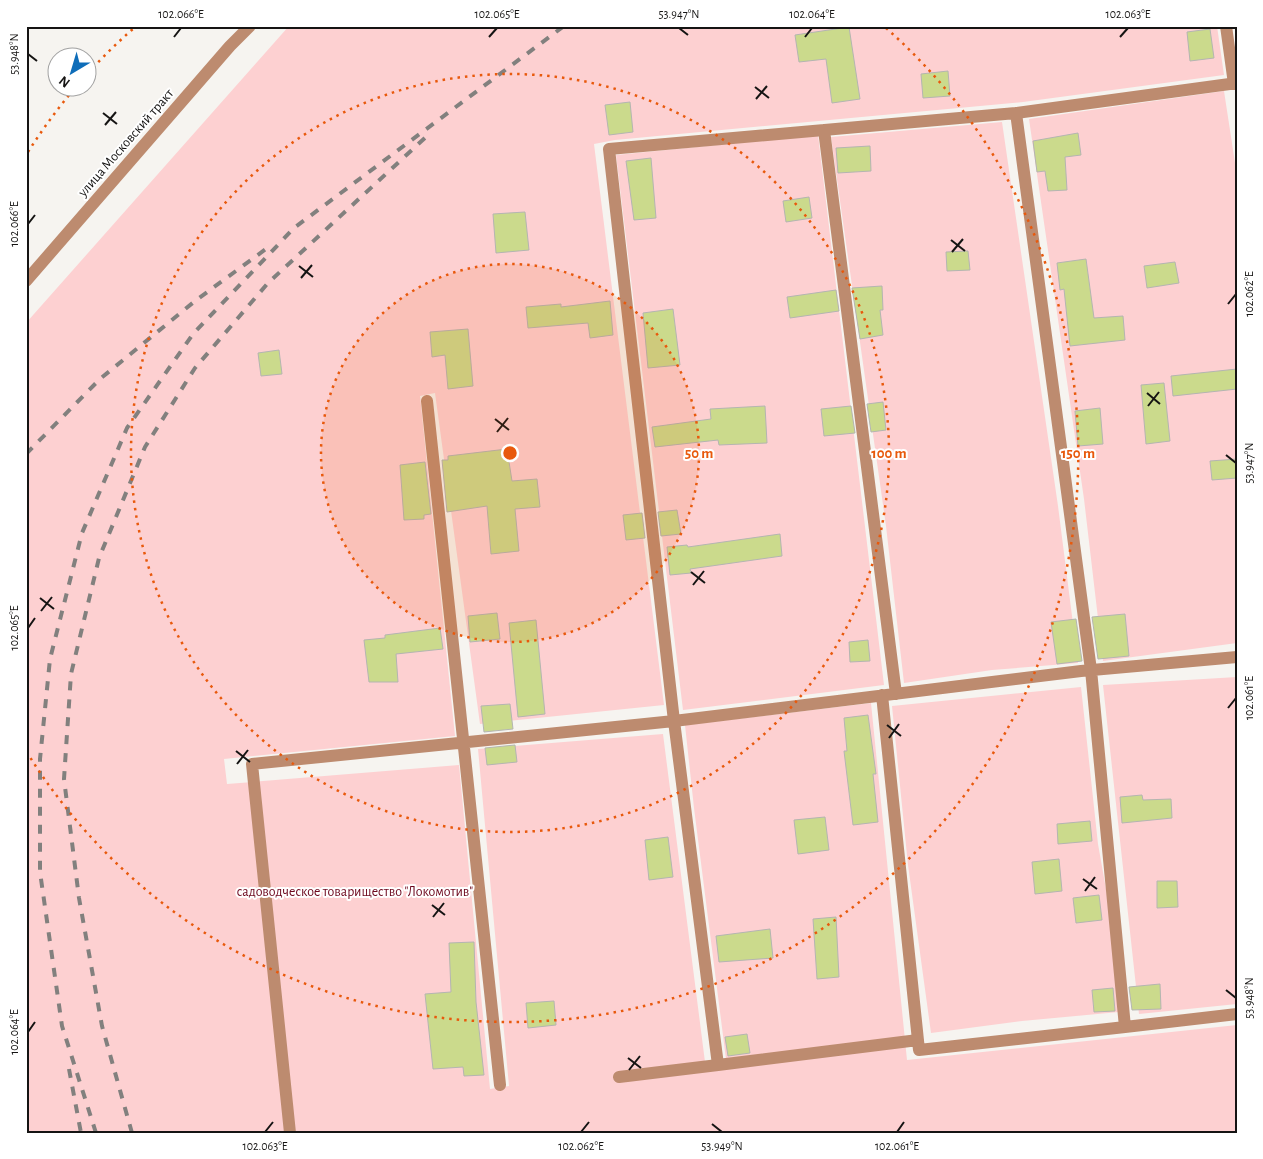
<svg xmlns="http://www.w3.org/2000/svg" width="1263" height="1159" viewBox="0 0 1263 1159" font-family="'Alegreya Sans',sans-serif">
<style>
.green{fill:#fdd0d1}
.building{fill:#cbda8c;stroke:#b4b5b1}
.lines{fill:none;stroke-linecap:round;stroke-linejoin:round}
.service{stroke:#bd8b6f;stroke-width:12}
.tertiary{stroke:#bd8b6f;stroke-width:12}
.rail{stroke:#82807e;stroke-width:4;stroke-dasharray:9 9;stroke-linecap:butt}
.ticks{fill:none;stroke:#151413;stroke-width:2}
.ring{fill:none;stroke:#e8590c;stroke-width:2.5;stroke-dasharray:2.5 5}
.labels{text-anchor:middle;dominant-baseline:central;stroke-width:4;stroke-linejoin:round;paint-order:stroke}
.street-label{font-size:14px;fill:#151413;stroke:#fff}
.park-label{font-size:14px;fill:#6d081e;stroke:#fff}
.centre{fill:#e8590c;stroke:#fff;stroke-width:2.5}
.ring-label{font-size:15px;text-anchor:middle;font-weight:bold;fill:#e8590c;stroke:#fff;stroke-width:4;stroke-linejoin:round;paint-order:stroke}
.neatline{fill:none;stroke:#151413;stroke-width:2}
.ticks-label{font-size:12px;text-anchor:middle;fill:#151413}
</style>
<rect width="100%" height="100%" fill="#f6f4f0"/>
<path class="green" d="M289,26H1217L1224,75L1023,102L615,140L594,144L664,705L480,724L435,393L420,396L455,736L224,759L227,784L459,765L490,1089L509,1086L478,749L663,734L705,1062L726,1059L694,808L685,725L871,703L907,1060L1237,1025V1133H26V323Z
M1224,91L1237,176V643L1103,661L1084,499L1029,119Z
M1002,122L1058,506L1078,663L992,670L904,683L886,526L831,137Z
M818,135L884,685L683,710L616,155Z
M1237,677V1004L1139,1014L1103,685Z
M1081,687L1098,844L1112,923L1119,1012L1022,1021L931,1033L908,865L892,706Z"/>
<path class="building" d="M849,27L860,99L832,103L826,59L799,62L795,35Z
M1210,29L1214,58L1190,61L1187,32Z
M948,71L950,96L923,98L921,74Z
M630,102L633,132L609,135L605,105Z
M1078,133L1081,155L1065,157L1067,190L1048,191L1045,171L1037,172L1033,141Z
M870,146L871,171L838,173L836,148Z
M651,158L656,218L634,220L626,161Z
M809,197L812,218L786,222L783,201Z
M525,212L529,250L496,253L493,214Z
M968,251L970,270L947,271L946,252Z
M1086,259L1094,318L1123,316L1125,340L1070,346L1064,289L1060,290L1057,263Z
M1175,262L1179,283L1147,288L1144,266Z
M882,286L883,310H880L883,335L860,339L852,288Z
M836,290L839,311L790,318L787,297Z
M610,301L613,335L590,338L588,323L528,328L526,307L561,304V307Z
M673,309L680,365L648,368L643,313Z
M468,329L473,386L448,389L445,355L432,357L430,332Z
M279,350L282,374L261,376L258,353Z
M1237,369V389L1173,396L1171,376Z
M1164,383L1170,441L1146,444L1141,385Z
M883,402L886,430L871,432L867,404Z
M765,406L767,443L719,445L718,440L655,447L652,427L711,419L710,409Z
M851,406L855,433L824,436L821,409Z
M1100,408L1103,444L1078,446L1075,411Z
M507,449L512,481L537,479L540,507L515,509L519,551L491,554L487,506L447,512L442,460H448V456Z
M1237,459V478L1212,480L1210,461Z
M425,462L431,514L424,515V519L404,520L400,465Z
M677,510L681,534L661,536L658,512Z
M642,513L645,538L626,540L623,515Z
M780,534L782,556L690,569L691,573L670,575L667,547L687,545L688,547Z
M497,613L500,639L470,642L468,616Z
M1125,614L1129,656L1098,659L1092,617Z
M1076,619L1082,661L1057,664L1051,622Z
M536,620L545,714L518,717L509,623Z
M440,628L443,649L396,654L398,682H369L364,640L385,638V635Z
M868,640L870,661L850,662L849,642Z
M510,704L513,729L484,732L481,706Z
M868,715L876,774H873L878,822L853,825L844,751H847L844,718Z
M515,745L517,762L487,765L485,748Z
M1142,795L1143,800L1171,799L1172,818L1122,823L1120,797Z
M825,817L829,850L798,854L794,820Z
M1090,821L1092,841L1058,844L1057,824Z
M668,837L673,877L649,880L645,840Z
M1059,859L1062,891L1035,894L1032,862Z
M1157,881H1177L1178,907L1157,908Z
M1099,895L1102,920L1076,923L1073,898Z
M836,917L839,977L817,979L813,919Z
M770,929L773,958L719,962L716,936Z
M474,942L476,1002L484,1075L464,1076L463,1067L433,1069L425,994L451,992L449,943Z
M1160,984L1161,1009L1132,1010L1129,987Z
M1113,988L1115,1011L1094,1012L1092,990Z
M554,1001L556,1025L528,1028L526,1003Z
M747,1034L750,1053L728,1056L725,1037Z"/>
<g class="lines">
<path class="service" d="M1226,26L1234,84
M1237,83L1016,113L1091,670L1125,1027L1237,1014
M824,130L896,694
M427,401L500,1085
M882,695L919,1050L1125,1027
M918,1040L718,1065L674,721L609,149L1016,113
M619,1077L718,1065
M290,1133L252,764L674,721L1081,671L1237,657"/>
<path class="tertiary" d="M26,281L230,46L250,26"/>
<path class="rail" d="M26,454L100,379L195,301L270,246
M69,1069L81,1133
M96,1133L62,1026L40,872V759L50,659L82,533L127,428L193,334L294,228L564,26
M132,1133L102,1026L79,898L64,779L71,674L99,558L145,447L195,368L268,283L427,136"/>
</g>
<path class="ticks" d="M679,28L688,35M174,37L181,28M489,37L497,28M805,37L812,28M1120,37L1128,28M28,54L37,61M755,87L769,98M756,99L767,86M103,113L117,124M105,125L116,112M28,224L35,215M951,240L965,251M952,252L963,239M299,266L313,277M301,278L312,265M1228,304L1236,294M1147,393L1160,404M1148,406L1159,392M495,419L509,430M497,432L508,418M1226,455L1236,463M691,572L705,583M693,585L704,571M40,598L54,609M41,611L52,597M28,628L35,618M1228,708L1236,698M887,725L901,736M889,738L899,724M236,751L250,762M237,764L248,750M1083,879L1097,889M1085,891L1095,877M432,905L445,915M433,917L444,903M1226,990L1236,998M28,1032L35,1022M628,1058L641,1068M629,1070L640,1056M712,1124L722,1132M265,1132L273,1122M581,1132L589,1122M897,1132L904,1122"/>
<circle cx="510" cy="453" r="189" fill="#e8590c" fill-opacity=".12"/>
<g class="ring">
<circle cx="510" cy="453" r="189"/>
<circle cx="510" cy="453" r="379"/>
<path d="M28 152A568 568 0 0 1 75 88M88 73A568 568 0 0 1 134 28M886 28A568 568 0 1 1 28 754"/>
</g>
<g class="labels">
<g class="street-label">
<text transform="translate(126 143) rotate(-49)">улица Московский тракт</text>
</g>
<g class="park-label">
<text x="355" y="892">садоводческое товарищество "Локомотив"</text>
</g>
</g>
<circle cx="510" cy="453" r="8" class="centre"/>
<g class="ring-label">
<text x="699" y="458">50 m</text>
<text x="889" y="458">100 m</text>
<text x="1078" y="458">150 m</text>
</g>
<rect width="1263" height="1159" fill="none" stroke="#ffffff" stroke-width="55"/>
<g transform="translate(72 72) rotate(218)"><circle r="24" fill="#ffffff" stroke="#a1a1a1"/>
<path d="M0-4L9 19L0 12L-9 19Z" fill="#0e6db9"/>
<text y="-8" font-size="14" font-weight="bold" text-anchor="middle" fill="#151413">N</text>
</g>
<rect x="28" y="28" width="1208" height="1104" class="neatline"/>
<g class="ticks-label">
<text x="181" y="18">102.066°E</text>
<text x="497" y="18">102.065°E</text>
<text x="679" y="18">53.947°N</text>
<text x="812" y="18">102.064°E</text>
<text x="1128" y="18">102.063°E</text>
<text transform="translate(14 54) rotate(-90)" y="4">53.948°N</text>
<text transform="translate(14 224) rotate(-90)" y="4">102.066°E</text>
<text transform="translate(1249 294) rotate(-90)" y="4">102.062°E</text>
<text transform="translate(1249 463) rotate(-90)" y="4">53.947°N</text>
<text transform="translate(14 628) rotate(-90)" y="4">102.065°E</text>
<text transform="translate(1249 698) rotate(-90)" y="4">102.061°E</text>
<text transform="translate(1249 998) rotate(-90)" y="4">53.948°N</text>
<text transform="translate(14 1032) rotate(-90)" y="4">102.064°E</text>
<text x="265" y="1150">102.063°E</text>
<text x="581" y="1150">102.062°E</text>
<text x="722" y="1150">53.949°N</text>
<text x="897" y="1150">102.061°E</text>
</g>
</svg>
